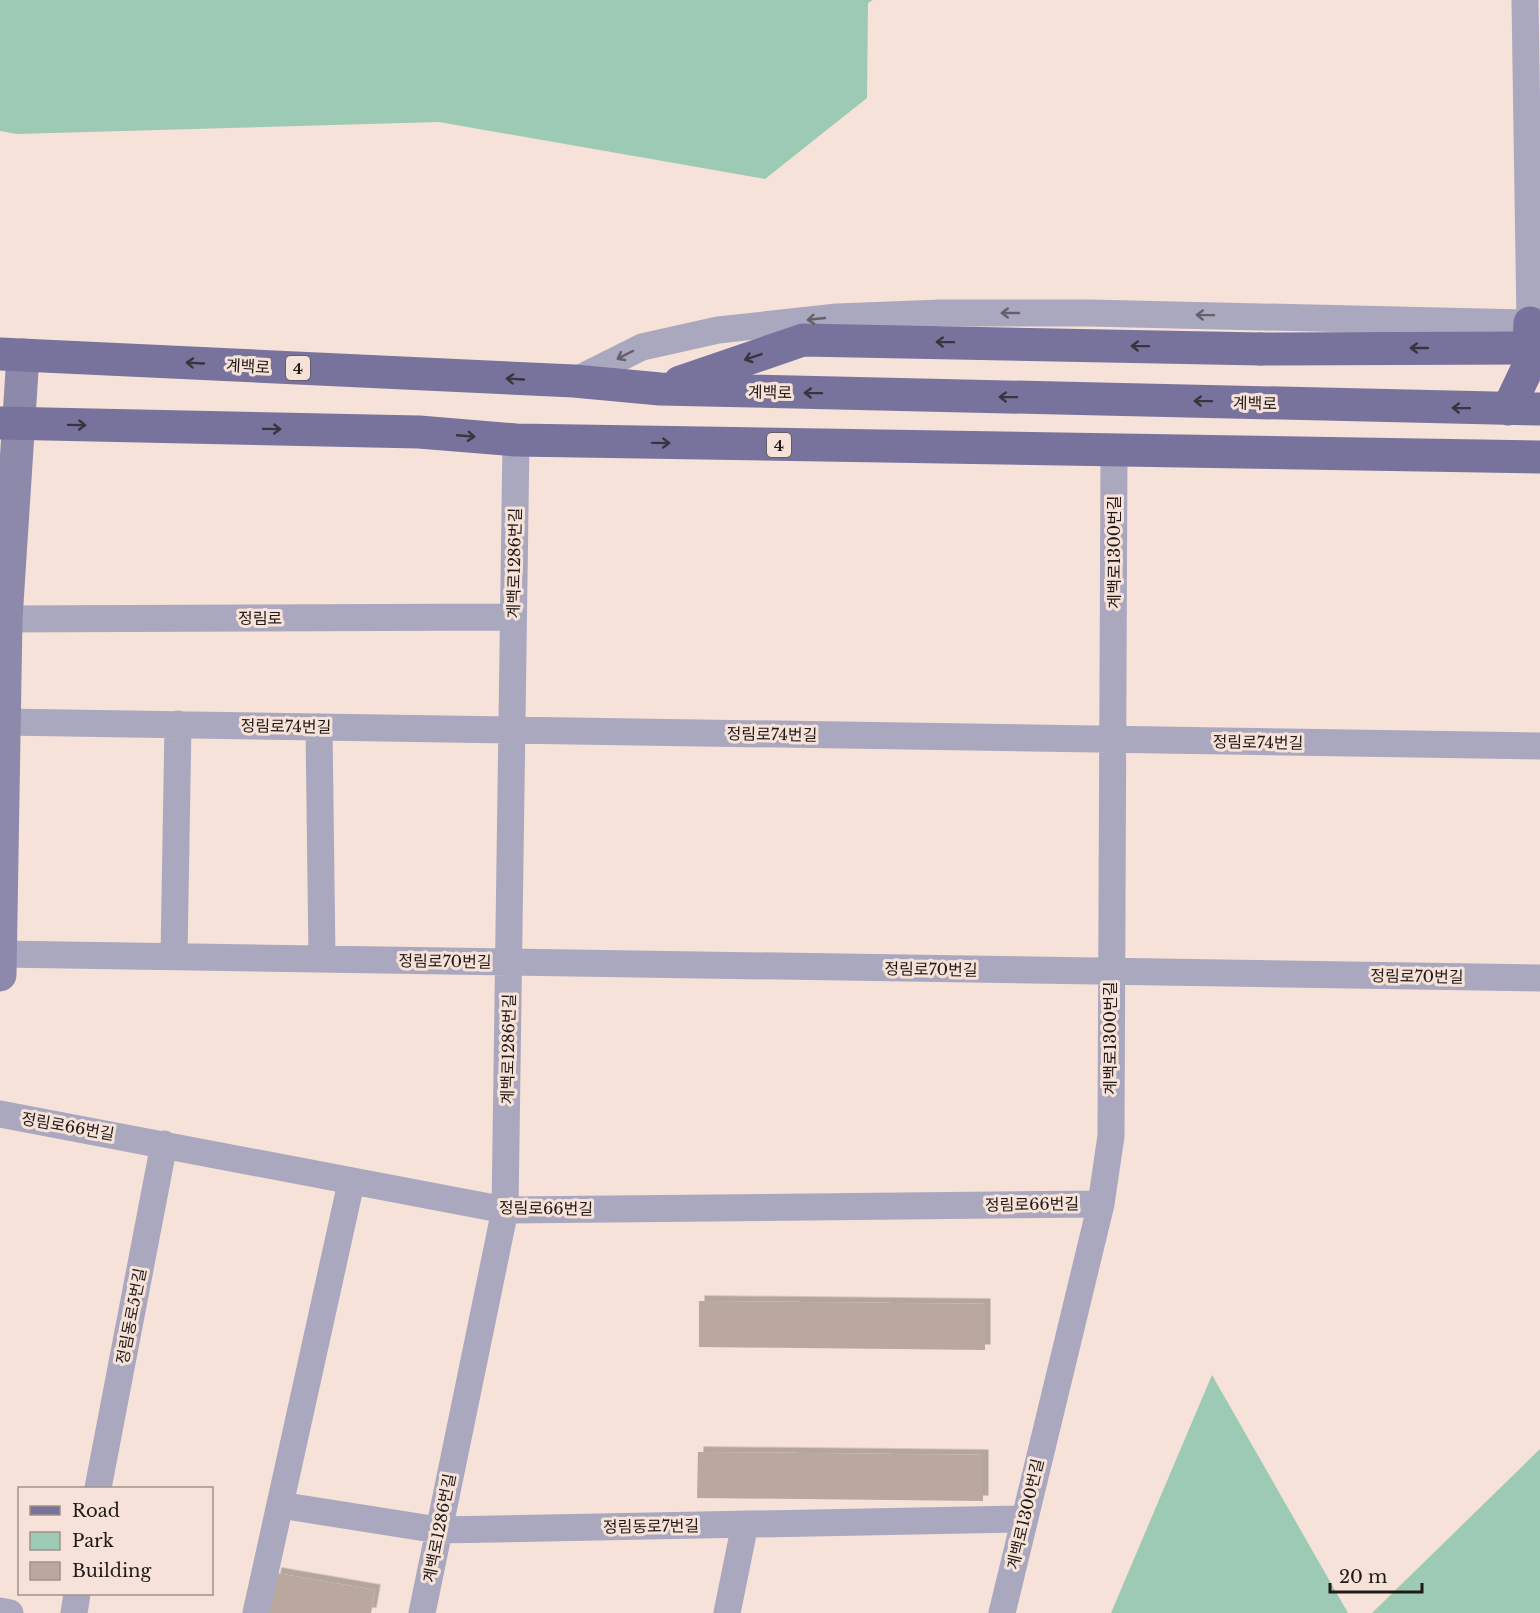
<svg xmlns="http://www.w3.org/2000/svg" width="1540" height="1613" viewBox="0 0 1540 1613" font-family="'Libre Baskerville','Noto Sans KR',serif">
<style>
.green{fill:#9dcab4}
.building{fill:#baa89f;filter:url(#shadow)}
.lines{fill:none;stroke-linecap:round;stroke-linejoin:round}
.minor{stroke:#aaa8bf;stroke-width:27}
.secondary{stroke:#8d89ab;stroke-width:33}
.primary{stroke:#78739c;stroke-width:33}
.primary-bridge{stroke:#78739c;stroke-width:33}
.oneway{stroke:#65606a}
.oneway2{stroke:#3a343e}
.labels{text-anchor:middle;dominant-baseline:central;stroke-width:6;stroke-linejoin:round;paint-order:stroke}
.shield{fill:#f6e2d8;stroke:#605550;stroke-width:1.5}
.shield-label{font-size:15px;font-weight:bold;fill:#201916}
.street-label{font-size:16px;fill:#201916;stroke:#f6e2d8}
</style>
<defs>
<filter id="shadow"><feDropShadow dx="5.5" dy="-5.5" stdDeviation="0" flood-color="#0004"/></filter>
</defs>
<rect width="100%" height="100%" fill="#f6e2d8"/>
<path class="green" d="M0,0H873L868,3L867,98L765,179L439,122L17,134L0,131Z
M1212,1375L1348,1613H1111Z
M1540,1449V1613H1372Z"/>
<path class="building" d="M699,1301L985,1304V1350L699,1347Z
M698,1452L983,1455V1501L697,1498Z
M276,1573L375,1590L371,1613H269Z"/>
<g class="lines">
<path class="minor" d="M574,381L642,347L718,330L837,317L941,313H1089L1530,323L1525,0
M0,619L513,617
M3,722L1540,746
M319,727L322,959
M1,954L1540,978
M174,956L178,724
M0,1114L505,1210L1101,1204
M98,1488L164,1144
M280,1505L438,1530L1023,1519
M0,1611L10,1613
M74,1613L77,1594
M256,1613L351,1183
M422,1613L505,1210L516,440
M727,1613L745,1524
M1002,1613L1101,1204L1111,1136L1114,451"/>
<path class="secondary" d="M0,975L6,619L23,355"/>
<path class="primary" d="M0,354L574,381L660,389L1540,409
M680,382L803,340L1261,349
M1508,409L1528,367L1530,323
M0,423L419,432L516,440L1540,457"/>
<path class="primary-bridge" d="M1261,349L1540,348"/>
</g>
<defs><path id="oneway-shaft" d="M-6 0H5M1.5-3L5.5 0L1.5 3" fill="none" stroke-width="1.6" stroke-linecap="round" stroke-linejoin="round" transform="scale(1.5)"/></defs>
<g class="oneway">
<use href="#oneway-shaft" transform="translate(1010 313) rotate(-180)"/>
<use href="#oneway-shaft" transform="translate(1205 315) rotate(-179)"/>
<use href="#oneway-shaft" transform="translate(816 319) rotate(174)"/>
<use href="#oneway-shaft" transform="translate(625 355) rotate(153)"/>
</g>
<g class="oneway2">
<use href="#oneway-shaft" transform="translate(945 342) rotate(-179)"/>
<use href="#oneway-shaft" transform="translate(1140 346) rotate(-179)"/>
<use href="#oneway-shaft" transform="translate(1419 348) rotate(180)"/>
<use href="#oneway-shaft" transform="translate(753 357) rotate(161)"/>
<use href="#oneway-shaft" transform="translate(195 363) rotate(-177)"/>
<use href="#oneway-shaft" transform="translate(515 379) rotate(-177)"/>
<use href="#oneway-shaft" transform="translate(813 393) rotate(-179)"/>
<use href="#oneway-shaft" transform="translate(1008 397) rotate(-179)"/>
<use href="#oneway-shaft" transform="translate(1203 401) rotate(-179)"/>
<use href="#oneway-shaft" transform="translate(1461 408) rotate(-179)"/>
<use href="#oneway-shaft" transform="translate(77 425) rotate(1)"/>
<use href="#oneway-shaft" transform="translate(272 429) rotate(1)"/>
<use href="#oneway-shaft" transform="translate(466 436) rotate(5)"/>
<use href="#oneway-shaft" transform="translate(661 443) rotate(1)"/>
</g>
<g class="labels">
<g class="shield">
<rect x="286" y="356" width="24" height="24" rx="4.5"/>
<rect x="767" y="433" width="24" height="24" rx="4.5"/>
</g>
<g class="shield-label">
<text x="298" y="368">4</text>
<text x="779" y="445">4</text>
</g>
<g class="street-label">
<text transform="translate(248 366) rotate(3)">계백로</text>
<text transform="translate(770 392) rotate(1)">계백로</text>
<text transform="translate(1255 403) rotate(1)">계백로</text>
<text transform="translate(1114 552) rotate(-90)">계백로1300번길</text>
<text transform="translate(514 563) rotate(-89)">계백로1286번길</text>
<text x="260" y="618">정림로</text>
<text transform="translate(286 726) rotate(1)">정림로74번길</text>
<text transform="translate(772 734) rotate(1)">정림로74번길</text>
<text transform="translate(1258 742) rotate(1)">정림로74번길</text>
<text transform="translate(445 961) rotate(1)">정림로70번길</text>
<text transform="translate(931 969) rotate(1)">정림로70번길</text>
<text transform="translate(1417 976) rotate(1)">정림로70번길</text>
<text transform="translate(1110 1038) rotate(-90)">계백로1300번길</text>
<text transform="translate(508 1049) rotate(-89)">계백로1286번길</text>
<text transform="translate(68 1126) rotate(10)">정림로66번길</text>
<text transform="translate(1032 1204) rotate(-1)">정림로66번길</text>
<text transform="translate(546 1208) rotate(1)">정림로66번길</text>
<text transform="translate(131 1316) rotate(-79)">정림동로5번길</text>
<text transform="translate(1025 1514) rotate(-77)">계백로1300번길</text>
<text transform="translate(651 1526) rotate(-1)">정림동로7번길</text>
<text transform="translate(439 1528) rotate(-79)">계백로1286번길</text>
</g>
</g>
<rect x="18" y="1487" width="195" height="108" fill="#f6e2d8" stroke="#a0928a" stroke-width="1.5"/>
<rect x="30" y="1506" width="30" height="9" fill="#78739c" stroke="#a0928a" stroke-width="1.5"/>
<text x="72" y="1517" font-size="18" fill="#201916">Road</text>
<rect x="30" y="1532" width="30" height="18" fill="#9dcab4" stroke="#a0928a" stroke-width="1.5"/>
<text x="72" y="1547" font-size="18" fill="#201916">Park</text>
<rect x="30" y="1562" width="30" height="18" fill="#baa89f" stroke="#a0928a" stroke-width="1.5"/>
<text x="72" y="1577" font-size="18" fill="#201916">Building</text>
<path d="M1330 1583v9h92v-9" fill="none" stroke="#201916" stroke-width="3"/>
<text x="1339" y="1583" font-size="18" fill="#201916" stroke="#f6e2d8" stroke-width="4.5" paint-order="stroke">20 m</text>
</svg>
